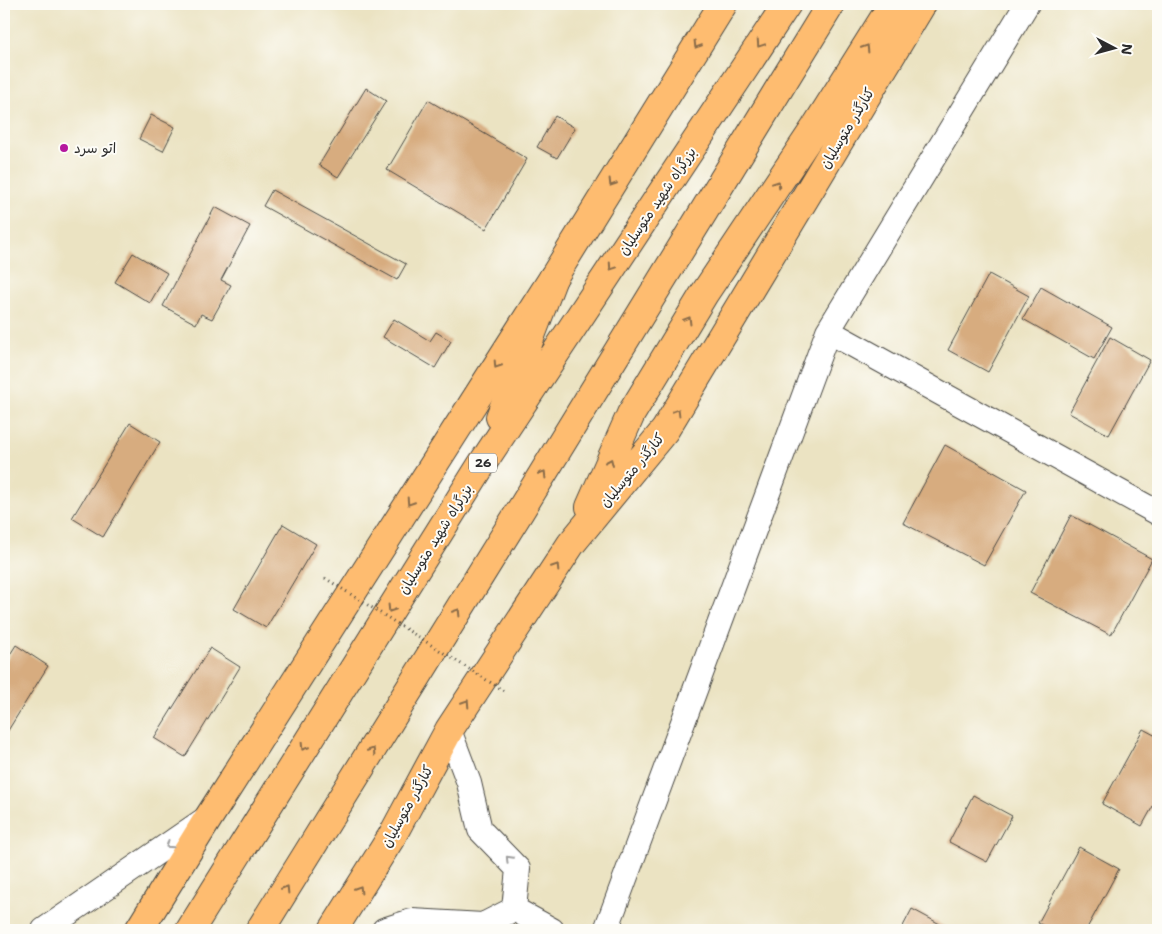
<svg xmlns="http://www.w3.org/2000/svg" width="1162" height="934" viewBox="0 0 1162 934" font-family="'Shantell Sans','Playpen Sans Arabic',sans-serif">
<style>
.building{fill:#d7ac7f}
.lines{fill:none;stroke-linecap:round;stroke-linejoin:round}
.minor-casing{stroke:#484742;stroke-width:26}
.major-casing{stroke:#484742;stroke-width:30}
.highway-casing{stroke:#484742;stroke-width:30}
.minor{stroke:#fff;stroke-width:24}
.major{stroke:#febc70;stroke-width:28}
.highway{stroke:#febc70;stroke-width:28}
.path-bridge{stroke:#484742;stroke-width:3;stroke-dasharray:1 4;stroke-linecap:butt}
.oneway{stroke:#8a6c4a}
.oneway2{stroke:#a0a0a0}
.poi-dot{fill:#b5179e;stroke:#fdfcf7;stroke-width:2}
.labels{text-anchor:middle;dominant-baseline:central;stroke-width:4;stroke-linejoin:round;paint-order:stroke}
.shield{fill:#fdfcf7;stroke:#6a6a68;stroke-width:1}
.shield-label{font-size:12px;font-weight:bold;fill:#2b2b2b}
.street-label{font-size:14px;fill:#2b2b2b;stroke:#fdfcf7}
.poi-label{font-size:14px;fill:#2b2b2b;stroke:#fdfcf7;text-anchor:start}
</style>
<rect width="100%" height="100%" fill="#fdfcf7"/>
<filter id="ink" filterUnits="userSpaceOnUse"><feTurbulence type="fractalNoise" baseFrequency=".02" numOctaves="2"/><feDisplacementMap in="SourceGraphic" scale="10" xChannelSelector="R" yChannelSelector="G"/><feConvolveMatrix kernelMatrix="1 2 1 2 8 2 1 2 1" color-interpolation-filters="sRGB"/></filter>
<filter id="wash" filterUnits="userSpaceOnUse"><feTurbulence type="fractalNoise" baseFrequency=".0096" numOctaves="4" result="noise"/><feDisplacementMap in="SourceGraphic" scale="20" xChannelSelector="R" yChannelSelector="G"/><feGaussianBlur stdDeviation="1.12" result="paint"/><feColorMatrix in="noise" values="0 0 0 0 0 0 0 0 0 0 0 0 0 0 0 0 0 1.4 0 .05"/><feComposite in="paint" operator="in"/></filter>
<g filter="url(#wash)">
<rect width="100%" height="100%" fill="#ebe3c2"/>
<g id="blocks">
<path class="building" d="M366,88L386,101L338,177L319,165Z
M428,100L527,159L486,229L387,170Z
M151,115L175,127L163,151L139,139Z
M555,116L575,128L557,158L537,147Z
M272,190L406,264L397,280L263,206Z
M215,207L250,226L221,280L231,285L212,319L201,314L196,324L163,306Z
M133,253L167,273L150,303L115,282Z
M989,274L1029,296L988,372L948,350Z
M1041,287L1112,327L1094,359L1023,319Z
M394,319L430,341L436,332L451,341L435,368L383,337Z
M1110,337L1150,360L1109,435L1069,413Z
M130,423L160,442L103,537L72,518Z
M945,445L1026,490L984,565L903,523Z
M1071,515L1152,559L1111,635L1030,593Z
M283,524L316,544L266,628L234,609Z
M16,645L48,666L4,737V664Z
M210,648L240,667L185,757L154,738Z
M1143,729L1158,737V797L1142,826L1102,804Z
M973,795L1012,816L987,862L949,842Z
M1079,847L1119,869L1086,930H1052L1038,923Z
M912,909L951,930H901Z"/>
</g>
</g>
<g filter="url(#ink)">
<use href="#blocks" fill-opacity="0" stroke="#484742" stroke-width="1"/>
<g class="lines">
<g class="minor-casing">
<path id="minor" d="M828,331L1158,513
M514,909L552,930
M44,930L207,818
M384,930L412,921L483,925L514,909L518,869L480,830L469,783L449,730
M606,930L828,331L1027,4"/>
</g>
<g class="major-casing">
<path id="major" d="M590,507L631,414L704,294L815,128L893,4
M139,930L209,817L553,278L723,4
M333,930L392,836L449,730L571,544L665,430L922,4"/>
</g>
<g class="highway-casing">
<path id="highway" d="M500,417L553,278
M190,930L482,464L787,4
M260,930L520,511L831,4"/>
</g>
<use href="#minor" class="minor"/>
<use href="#major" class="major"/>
<use href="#highway" class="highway"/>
<path class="path-bridge" d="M325,578L504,691"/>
</g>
<defs><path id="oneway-chevron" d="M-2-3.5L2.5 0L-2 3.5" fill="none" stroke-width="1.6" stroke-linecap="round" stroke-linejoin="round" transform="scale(1.25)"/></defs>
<g class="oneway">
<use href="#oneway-chevron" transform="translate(760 44) rotate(124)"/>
<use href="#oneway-chevron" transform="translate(697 45) rotate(122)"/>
<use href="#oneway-chevron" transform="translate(866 48) rotate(-58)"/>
<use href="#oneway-chevron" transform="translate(612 183) rotate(122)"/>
<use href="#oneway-chevron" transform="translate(777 184) rotate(-56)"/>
<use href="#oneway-chevron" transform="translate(612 267) rotate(124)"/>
<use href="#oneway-chevron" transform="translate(688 320) rotate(-59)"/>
<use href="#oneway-chevron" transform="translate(497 365) rotate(123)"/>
<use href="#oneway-chevron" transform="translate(677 412) rotate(-59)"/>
<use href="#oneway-chevron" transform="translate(610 462) rotate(-66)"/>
<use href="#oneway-chevron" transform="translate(543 474) rotate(-58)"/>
<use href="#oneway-chevron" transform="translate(410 502) rotate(123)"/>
<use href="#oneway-chevron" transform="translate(556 567) rotate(-57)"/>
<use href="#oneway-chevron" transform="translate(391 609) rotate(122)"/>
<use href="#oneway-chevron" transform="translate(457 612) rotate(-58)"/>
<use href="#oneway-chevron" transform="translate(466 703) rotate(-57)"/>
<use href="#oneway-chevron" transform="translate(304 747) rotate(122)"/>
<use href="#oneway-chevron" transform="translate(372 751) rotate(-58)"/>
<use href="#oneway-chevron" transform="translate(286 889) rotate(-58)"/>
<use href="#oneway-chevron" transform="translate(359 889) rotate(-58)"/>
</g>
<g class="oneway2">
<use href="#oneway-chevron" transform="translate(169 845) rotate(145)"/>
<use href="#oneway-chevron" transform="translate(509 859) rotate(-134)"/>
</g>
</g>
<circle class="poi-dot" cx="64" cy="148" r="5"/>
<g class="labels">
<rect class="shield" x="469" y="453.5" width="28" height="19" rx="4"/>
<g class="shield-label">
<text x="483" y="463">26</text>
</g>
<g class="street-label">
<text transform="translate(847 128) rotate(-59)">کنارگذر متوسلیان</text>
<text transform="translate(657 201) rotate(-56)">بزرگراه شهید متوسلیان</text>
<text transform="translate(632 470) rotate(-50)">کنارگذر متوسلیان</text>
<text transform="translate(435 539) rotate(-58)">بزرگراه شهید متوسلیان</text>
<text transform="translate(407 806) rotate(-61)">کنارگذر متوسلیان</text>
</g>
<g class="poi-label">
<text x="74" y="148">اتو سرد</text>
</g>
</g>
<rect width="1162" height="934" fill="none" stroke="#fdfcf7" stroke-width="20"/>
<g transform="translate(1114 48) rotate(96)" stroke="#fdfcf7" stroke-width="4" paint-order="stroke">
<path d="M0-4L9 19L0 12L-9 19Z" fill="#2b2b2b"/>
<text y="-8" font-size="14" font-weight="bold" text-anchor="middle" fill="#2b2b2b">N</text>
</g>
</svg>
